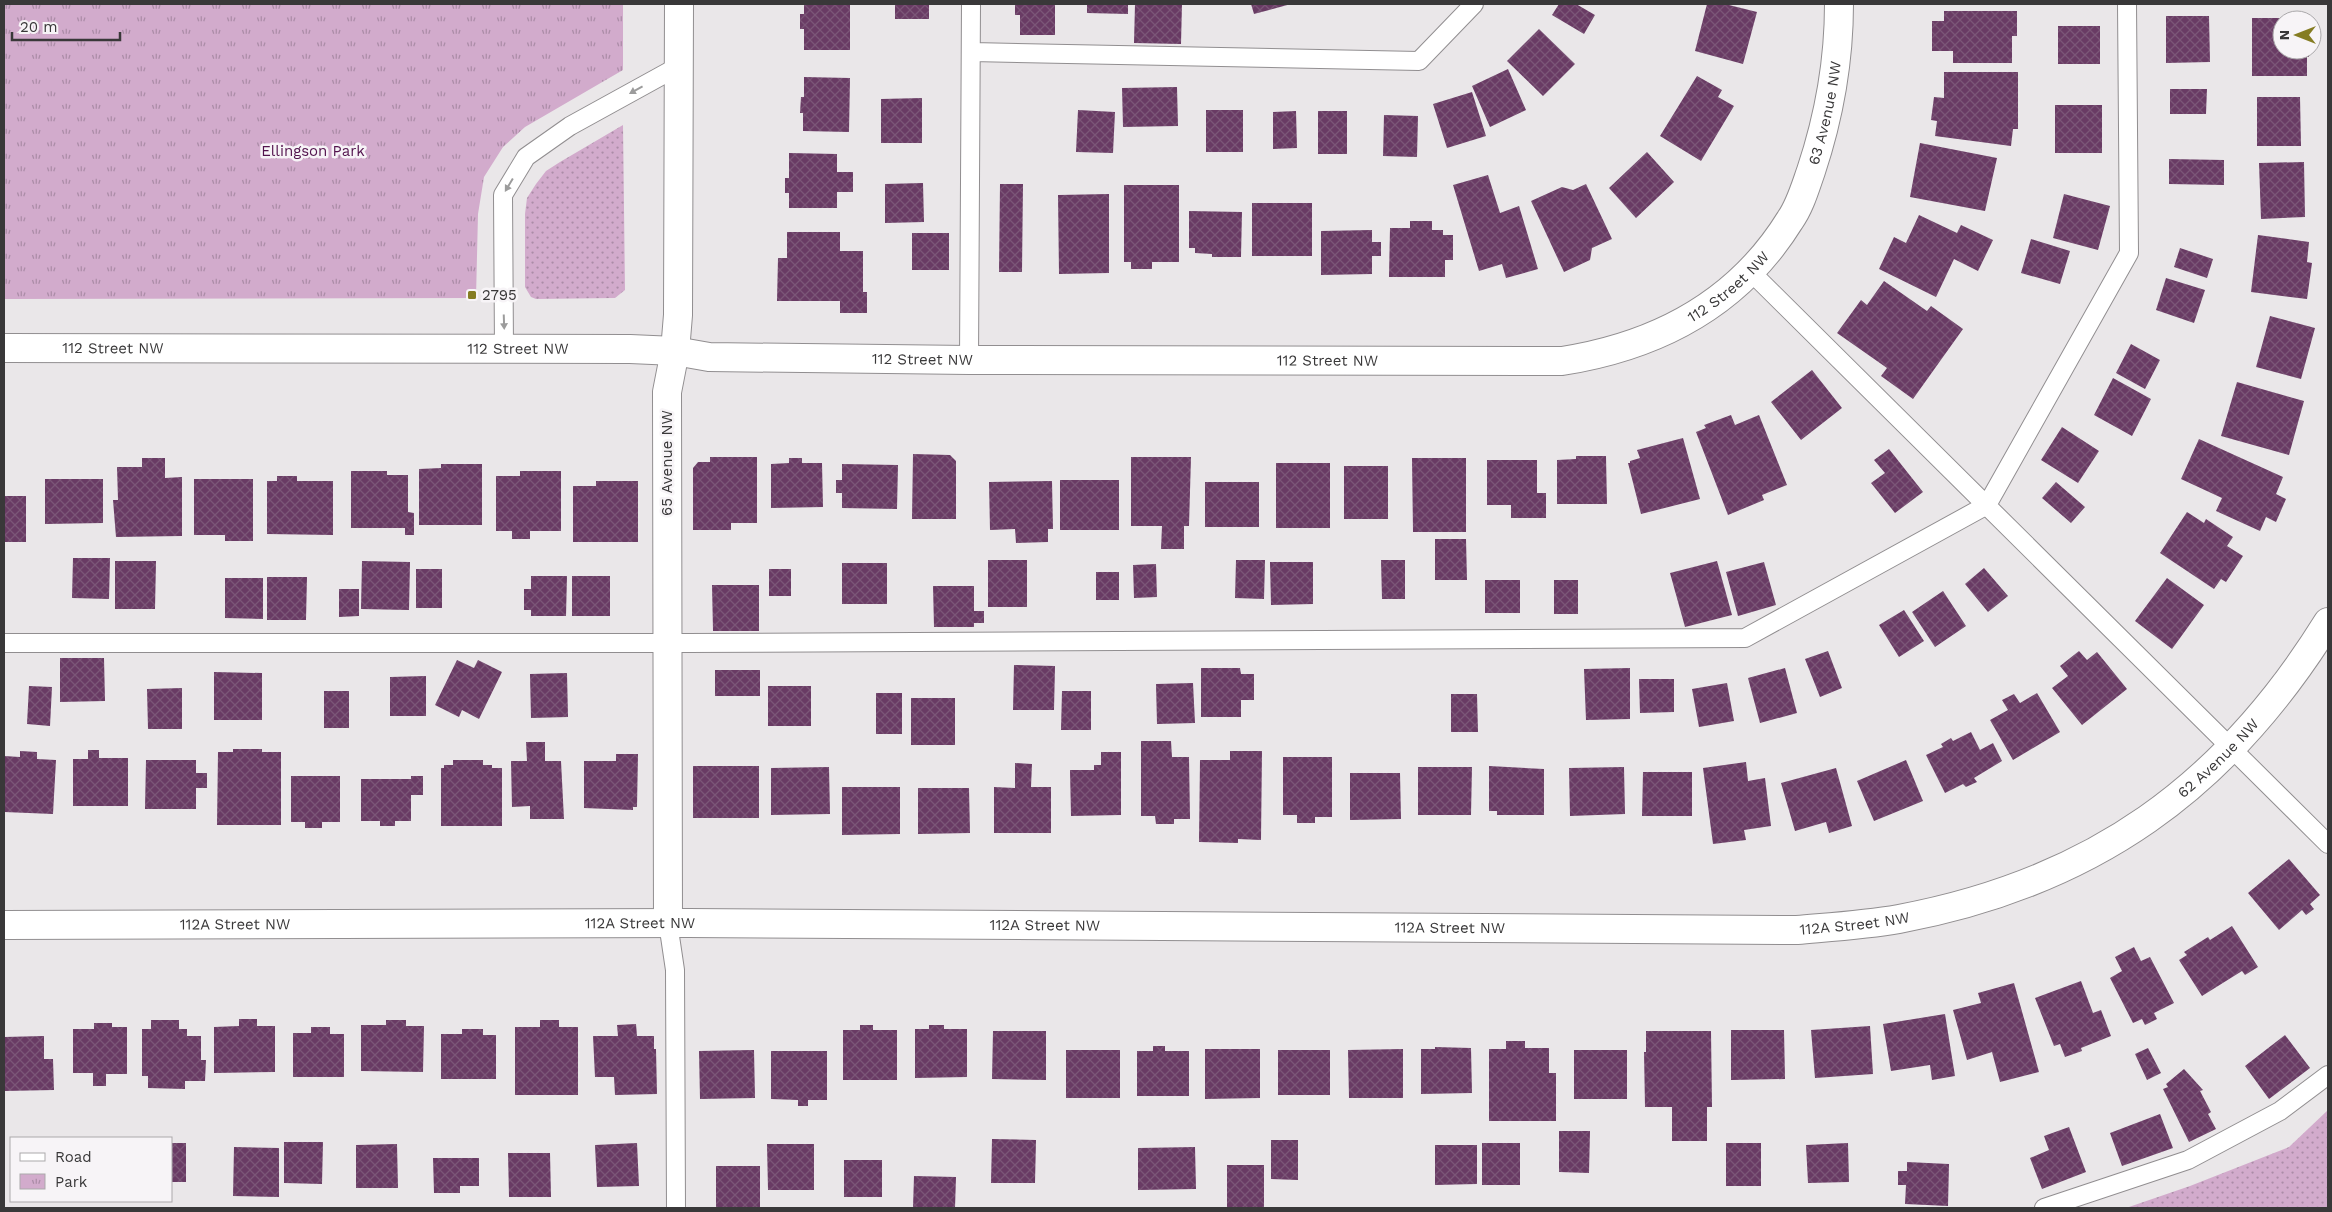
<svg xmlns="http://www.w3.org/2000/svg" width="2332" height="1212" viewBox="0 0 2332 1212" font-family="'Work Sans',sans-serif">
<style>
.grass{fill:url(#grass-dots)}
.park{fill:url(#park-tufts)}
.building{fill:url(#building-cross-hatch)}
.lines{fill:none;stroke-linecap:round;stroke-linejoin:round}
.lane-casing{stroke:#918e90;stroke-width:20}
.street-casing{stroke:#918e90;stroke-width:30}
.lane{stroke:#fff;stroke-width:18}
.street{stroke:#fff;stroke-width:28}
.oneway{fill:#9c9c9c}
.poi-dot{fill:#857c22;stroke:#f7f4f7;stroke-width:2}
.labels{text-anchor:middle;dominant-baseline:central;stroke-width:5;stroke-linejoin:round;paint-order:stroke}
.street-label{font-size:15px;fill:#393839;stroke:#f7f4f7}
.park-label{font-size:15px;fill:#52134d;stroke:#f7f4f7}
.poi-label{font-size:15px;fill:#393839;stroke:#f7f4f7;text-anchor:start}
</style>
<defs>
<pattern id="grass-dots" width="8" height="8" patternUnits="userSpaceOnUse" patternTransform="scale(1.25)"><rect width="8" height="8" fill="#d2abcc"/><path d="M2 2h.1M6 6h.1" fill="none" stroke="#ab8ca7" stroke-width="1.8" stroke-linecap="round"/></pattern>
<pattern id="park-tufts" width="24" height="20" patternUnits="userSpaceOnUse" patternTransform="scale(1.25)"><rect width="24" height="20" fill="#d2abcc"/><path d="M3 7l-1-3M5 7V3M7 7l1-3M15 17l-1-3M17 17v-4M19 17l1-3" fill="none" stroke="#ab8ca7"/></pattern>
<pattern id="building-cross-hatch" width="8" height="8" patternUnits="userSpaceOnUse" patternTransform="scale(1.25)"><rect width="8" height="8" fill="#693b64"/><path d="M0 0l8 8M0 8l8-8" fill="none" stroke="#7b5677"/></pattern>
</defs>
<rect width="100%" height="100%" fill="#eae7e9"/>
<path class="grass" d="M623,125L625,290L615,298L536,299L531,297L525,287V214L527,198L536,184L546,171L560,162Z
M2328,1110V1207L2126,1208L2190,1186L2289,1147Z"/>
<path class="park" d="M4,4H623V70L525,127L503,147L484,177L478,214L476,298L4,299Z"/>
<path class="building" d="M804,4H850V50H804V29H800V14H804Z
M895,4H929V19H895Z
M1015,4H1055V35H1020V15H1015Z
M1087,4H1128V14L1087,13Z
M1135,4H1182L1181,44L1134,43Z
M1251,4H1291L1254,14Z
M1559,4H1576L1595,15L1584,34L1552,15Z
M1707,4H1725L1757,12L1743,64L1695,51Z
M1944,11H2017V36H2012V63H1953V51H1932V21H1944Z
M2166,16H2209L2210,62L2166,63Z
M2252,18H2307V20H2282V50H2309V57H2307V76H2252Z
M2058,26H2100V64H2058Z
M1539,29L1575,64L1543,96L1507,61Z
M1508,69L1526,110L1490,127L1472,86Z
M1944,72H2018V129H2013L2011,146L1935,136L1937,121L1931,120L1934,97L1944,98Z
M1697,76L1722,90L1718,97L1734,106L1701,161L1660,136Z
M804,77L850,78L849,132L803,131V113H800L801,97H804Z
M1177,87L1178,126L1123,127L1122,88Z
M2170,89H2207L2206,114H2170Z
M1472,92L1486,136L1447,148L1433,104Z
M2257,97H2300L2301,146H2257Z
M922,98V143H881V99Z
M2055,105H2102V153H2055Z
M1078,110L1115,112L1113,153L1076,152Z
M1206,110H1243V152H1206Z
M1296,111L1297,148L1273,149V112Z
M1318,111H1347V154H1318Z
M1384,115L1418,116L1417,157L1383,156Z
M1920,143L1997,158L1985,211L1910,197Z
M1647,152L1674,182L1636,218L1609,188Z
M789,153L837,154V172H853V192H837V208H789V193H785V178H789Z
M2169,159L2224,160V185L2169,184Z
M2304,162L2305,217L2261,219L2259,163Z
M1488,175L1500,213L1519,206L1538,269L1506,278L1502,264L1479,271L1453,185Z
M923,183L924,222L885,223V184Z
M1000,184H1023L1022,272H999Z
M1586,184L1612,239L1592,248L1590,260L1564,272L1531,201L1562,187L1573,190Z
M1124,185H1179V262H1152V269H1131V262H1124Z
M1109,194V273L1059,274L1058,195Z
M2064,194L2110,206L2098,250L2053,238Z
M1252,203H1312V256H1252Z
M1189,211L1242,212L1241,257H1212V254L1195,253V248H1189Z
M1919,215L1957,233L1961,225L1993,240L1978,271L1954,259L1936,297L1879,269L1894,237L1906,243Z
M1410,221H1432V230H1443V235H1453V260H1445V277H1389L1390,228H1410Z
M1372,230V242H1381V256H1372V274L1321,275V231Z
M787,232H840V251H863V292H867V313H840V301H777L778,258H787Z
M912,233H949V270H912Z
M2258,235L2309,242L2307,262L2312,263L2307,299L2251,292Z
M2031,239L2070,251L2060,284L2021,273Z
M2180,248L2213,259L2207,278L2174,267Z
M2166,278L2205,290L2194,323L2156,310Z
M1884,281L1927,311L1931,306L1963,329L1913,399L1881,376L1887,368L1837,333L1861,300L1867,305Z
M2270,316L2315,328L2301,379L2256,367Z
M2131,344L2160,360L2145,389L2116,373Z
M1812,370L1842,408L1801,440L1771,402Z
M2113,378L2151,399L2132,436L2094,415Z
M2237,382L2304,401L2289,455L2221,436Z
M1731,415L1735,425L1759,415L1787,485L1762,495L1764,500L1728,515L1696,432L1706,428L1704,425Z
M2062,427L2099,451L2078,483L2041,460Z
M1683,438L1700,499L1641,514L1628,463H1630V461L1640,458L1637,450Z
M2199,439L2283,477L2276,494L2286,499L2276,522L2266,517L2260,531L2216,511L2222,498L2181,479Z
M1889,449L1923,492L1895,513L1871,483L1885,473L1874,460Z
M913,454L950,455L956,461V519H912Z
M1576,456H1606L1607,504H1557V460L1576,459Z
M710,457H757V523H731V530H693V468L698,462H710Z
M1131,457H1191L1189,526H1184V549H1161L1162,526H1131Z
M142,458H165V478L182,477V536L116,537L113,500H118L117,467H142Z
M789,458H802V463H822L823,507L771,508V464L789,463Z
M1412,458H1466V532H1413Z
M1487,460H1537V493H1546V518H1511V505H1487Z
M1276,463H1330V528H1276Z
M441,464H482V525H419V469L441,468Z
M842,464L898,465L897,509L842,508V493H836V480H842Z
M1344,466H1388V519H1344Z
M351,471H387V475H408V512L414,513V535H405V528H351Z
M520,471H561V531H530V539H512V531H496V476H520Z
M277,476H297V481H333V535L267,534V481H277Z
M45,479H103V523L45,524Z
M194,479H253V541H225V535H194Z
M1060,480H1119V530H1060Z
M596,481H638V542H573V486H596Z
M1052,481L1053,529H1048V542L1016,543L1015,529L990,530L989,482Z
M1205,482H1259V527H1205Z
M2056,482L2085,507L2071,523L2042,498Z
M4,496H26V542H4Z
M2187,512L2204,523L2206,519L2233,537L2227,546L2243,556L2226,582L2221,579L2214,589L2160,553Z
M1435,539H1466L1467,580H1435Z
M73,558H110L109,599L72,598Z
M988,560H1027V607H988Z
M1236,560H1265L1264,599L1235,598Z
M1381,560H1405V599H1382Z
M115,561H156L155,609H115Z
M362,561L410,562L409,610L361,609Z
M1717,561L1732,615L1685,627L1670,573Z
M1270,562H1313V604L1271,605Z
M1764,562L1776,605L1738,616L1726,572Z
M842,563H887V604H842Z
M1156,564L1157,597L1134,598L1133,565Z
M1984,568L2008,596L1988,612L1965,584Z
M416,569H442V608H416Z
M769,569H791V596H769Z
M1096,572H1119V600H1096Z
M531,576H567L566,616H531V610H524V589H531Z
M572,576H610V616H572Z
M267,577H307L306,620H267Z
M225,578H263V619L225,618Z
M2167,578L2204,605L2172,649L2135,621Z
M1485,580H1520V613H1485Z
M1554,580H1578V614H1554Z
M712,585H759V631H713Z
M933,586H974V611H984V623H974V627H934Z
M339,589H359V616L339,617Z
M1943,591L1966,626L1935,647L1912,612Z
M1904,610L1924,641L1899,657L1879,625Z
M1828,651L1842,688L1820,697L1805,659Z
M2079,651L2087,660L2097,652L2127,689L2082,725L2052,688L2068,676L2060,666Z
M60,658H104L105,701L60,702Z
M457,660L474,668L478,660L502,672L479,719L462,710L459,717L435,705Z
M1014,665L1055,666L1054,710H1013Z
M1201,668H1240L1241,674H1254V700H1241V717H1201Z
M1630,668V719L1586,720L1584,669Z
M1785,668L1797,713L1760,723L1748,678Z
M715,670H760V696H715Z
M214,672L262,673V720H214Z
M567,673L568,717L531,718L530,674Z
M426,676V716H390V677Z
M1639,679H1674V712L1640,713Z
M1193,683L1195,723L1157,724L1156,684Z
M1727,683L1734,721L1699,727L1692,689Z
M29,686L52,687L50,726L27,724Z
M768,686H811V726H768Z
M182,688V729H148L147,689Z
M324,691H349V728H324Z
M1062,691H1091V730H1061Z
M876,693H902V734H876Z
M2037,693L2060,732L2013,760L1990,720L2008,710L2002,700L2014,694L2020,703Z
M1451,694H1477L1478,732H1451Z
M911,698H955V745H911Z
M1971,732L1980,750L1993,743L2002,761L1974,778L1977,782L1966,787L1963,784L1945,793L1926,755L1943,747L1941,744L1951,738L1953,741Z
M1141,741H1171L1172,757H1189L1190,819H1174V824H1156L1155,816H1141Z
M526,742H545V761H561L564,819H530V806L512,807L511,761H527Z
M233,749H262V752H281V825H217L218,752H233Z
M88,750H99V758H128V806H73V759H88Z
M20,751L37,752V759L56,760L53,814L4,812V756L20,757Z
M1230,751H1262L1261,840L1238,839V843L1199,842L1200,760H1230Z
M1101,752H1121V815L1071,816L1070,770H1094V765H1101Z
M616,754H638L637,807H633V810L584,808V761H616Z
M1283,757H1332V817H1315V823H1297V815H1283Z
M146,760H196V773H207V788H196V809H145Z
M453,760H483V765H492V768H502V826H441V768H444V765H453Z
M1906,760L1923,801L1874,821L1857,781Z
M1746,762L1748,781L1765,778L1771,826L1744,830L1746,840L1713,844L1703,768Z
M1015,763L1032,764L1031,787H1051V833H994V787L1015,788Z
M693,766H759V818H693Z
M1489,766L1544,769V815H1497V811H1489Z
M829,767L830,814L771,815V768Z
M1418,767H1472L1471,815H1418Z
M1624,767L1625,814L1570,816L1569,768Z
M1836,768L1852,826L1829,833L1826,822L1795,831L1781,783Z
M1643,772H1692V816H1642Z
M1350,773H1400L1401,819L1350,820Z
M291,776H340V822H322V828H305V822H291Z
M411,776H423V795H411V821H395V826H380V821H361V779H411Z
M842,787H900V834L842,835Z
M918,788H969L970,833L918,834Z
M2289,859L2320,895L2310,904L2314,909L2306,915L2302,910L2279,930L2248,893Z
M2232,926L2258,967L2245,975L2242,971L2202,996L2179,960L2187,955L2184,952L2208,937L2210,940Z
M2134,947L2141,961L2150,957L2174,1003L2154,1013L2157,1019L2145,1025L2142,1019L2133,1023L2110,978L2122,971L2115,957Z
M2081,981L2093,1013L2101,1010L2111,1036L2081,1048L2082,1051L2065,1057L2060,1044L2054,1046L2035,998Z
M2014,983L2039,1072L2000,1082L1992,1052L1967,1060L1953,1010L1981,1003L1978,993Z
M1945,1014L1955,1076L1932,1080L1930,1065L1891,1071L1883,1024Z
M239,1019H257V1026H275V1072L214,1073V1027L239,1026Z
M151,1020H179V1029H187V1036H201V1060H206L205,1081H185V1089L148,1088V1076H142V1029H151Z
M386,1020H406V1026H424L423,1072L361,1071V1025H386Z
M540,1020H559V1027H578V1095H515V1027H540Z
M94,1023H112V1027H127V1074H106V1086H93V1073H73V1029H94Z
M636,1024L637,1036H654V1049H656L657,1094L615,1095L614,1077H595L593,1036H618L617,1025Z
M860,1025H873V1030H897V1080H843V1030H860Z
M929,1025H944V1029H967V1077L915,1078V1029H929Z
M1870,1026L1873,1074L1815,1078L1811,1030Z
M311,1027H330V1034H344V1077H293V1033H311Z
M462,1029H483V1035H496V1079H441V1034H462Z
M1731,1030H1784L1785,1079L1731,1080Z
M993,1031H1046V1080L992,1079Z
M1646,1031H1711L1712,1107H1707V1141H1672V1107H1645L1644,1052H1646Z
M2285,1035L2310,1068L2269,1099L2245,1066Z
M44,1036V1059H53L54,1090L4,1091V1037Z
M1506,1041H1525V1048H1549V1073H1556V1121H1489V1049H1506Z
M1153,1046H1165V1051H1189V1096H1137V1051H1153Z
M1435,1047L1471,1048L1472,1093L1421,1094V1049H1435Z
M2148,1048L2161,1073L2147,1080L2135,1054Z
M1205,1049H1260V1098L1205,1099Z
M1403,1049V1098H1349L1348,1050Z
M754,1050L755,1098L700,1099L699,1051Z
M1066,1050H1120V1098H1066Z
M1278,1050H1330V1095H1278Z
M1574,1050H1627V1099H1574Z
M771,1051H827V1100H808V1106H798V1100L771,1099Z
M2184,1069L2203,1090L2200,1091L2211,1112L2208,1114L2216,1129L2189,1142L2163,1089L2168,1087L2166,1084Z
M2160,1114L2173,1148L2122,1166L2110,1133Z
M2069,1127L2086,1172L2042,1189L2030,1158L2049,1150L2044,1136Z
M1559,1131H1590L1589,1173L1559,1172Z
M992,1139L1036,1140L1035,1183H991Z
M1271,1140H1298V1180L1271,1179Z
M284,1142H323L322,1184L284,1183Z
M171,1143H186V1182H171Z
M637,1143L639,1186L597,1187L595,1145Z
M1482,1143H1520V1185H1482Z
M1726,1143H1761V1186H1726Z
M1848,1143L1849,1182L1808,1183L1806,1145Z
M397,1144L398,1188H356V1145Z
M767,1144H814V1190H768Z
M1435,1145H1477V1184L1435,1185Z
M234,1147L279,1148V1197L233,1196Z
M1195,1147L1196,1189L1138,1190V1148Z
M508,1153H550L551,1197H509Z
M433,1158H479V1186H460V1193H434Z
M844,1160H882V1197H844Z
M1907,1162L1949,1164L1948,1206L1905,1204L1906,1185H1898V1171H1907Z
M1227,1165H1264V1208H1227Z
M716,1166H760V1208H716Z
M914,1176L956,1177L955,1208L913,1207Z"/>
<g class="lines">
<g class="lane-casing">
<path id="lane" d="M972,52L1419,61L1474,4
M1750,271L2328,844
M504,349L503,195L526,157L570,126L679,66
M969,360L971,4
M4,643H685L1745,638L1987,505L2129,253L2127,4
M668,923L675,970L676,1208
M2044,1208L2188,1160L2280,1111L2328,1075"/>
</g>
<g class="street-casing">
<g id="street">
<path id="s1" d="M4,348L630,349L675,351L709,357L969,360L1562,361C1658,346 1738,304 1790,220C1800,206 1805,188 1811,171C1829,117 1839,62 1839,4"/>
<path d="M668,923L667,392L675,351L678,315L679,4"/>
<path id="s2" d="M4,925L688,923L1797,930C1831,927 1865,925 1899,919C2092,883 2225,788 2328,622"/>
</g>
</g>
<use href="#lane" class="lane"/>
<use href="#street" class="street"/>
</g>
<defs><path id="oneway-solid" d="M-6-.8H1V-3.2L6.5 0L1 3.2V.8H-6Z" transform="scale(1.25)"/></defs>
<g class="oneway">
<use href="#oneway-solid" transform="translate(636 90) rotate(151)"/>
<use href="#oneway-solid" transform="translate(509 185) rotate(121)"/>
<use href="#oneway-solid" transform="translate(504 322) rotate(88)"/>
</g>
<rect class="poi-dot" x="467" y="290" width="10" height="10" rx="2.5"/>
<g class="labels">
<g class="street-label">
<text stroke="none"><textPath href="#s1" startOffset="1949">63 Avenue NW</textPath></text>
<text stroke="none"><textPath href="#s1" startOffset="1744">112 Street NW</textPath></text>
<text stroke="none"><textPath href="#s1" startOffset="109">112 Street NW</textPath></text>
<text stroke="none"><textPath href="#s1" startOffset="514">112 Street NW</textPath></text>
<text stroke="none"><textPath href="#s1" startOffset="919">112 Street NW</textPath></text>
<text stroke="none"><textPath href="#s1" startOffset="1324">112 Street NW</textPath></text>
<text transform="translate(667 463) rotate(-90)">65 Avenue NW</text>
<text stroke="none"><textPath href="#s2" startOffset="2259">62 Avenue NW</textPath></text>
<text stroke="none"><textPath href="#s2" startOffset="1851">112A Street NW</textPath></text>
<text stroke="none"><textPath href="#s2" startOffset="636">112A Street NW</textPath></text>
<text stroke="none"><textPath href="#s2" startOffset="231">112A Street NW</textPath></text>
<text stroke="none"><textPath href="#s2" startOffset="1041">112A Street NW</textPath></text>
<text stroke="none"><textPath href="#s2" startOffset="1446">112A Street NW</textPath></text>
</g>
<g class="park-label">
<text x="313" y="151">Ellingson Park</text>
</g>
<g class="poi-label">
<text x="482" y="295">2795</text>
</g>
</g>
<rect width="2332" height="1212" fill="none" stroke="#393839" stroke-width="10"/>
<rect x="10" y="1137" width="162" height="65" fill="#f7f4f7" stroke="#aba9ab"/>
<rect x="20" y="1153" width="25" height="8" fill="#ffffff" stroke="#aba9ab"/>
<text x="55" y="1162" font-size="15" fill="#393839">Road</text>
<rect x="20" y="1174" width="25" height="15" fill="url(#park-tufts)" stroke="#aba9ab"/>
<text x="55" y="1187" font-size="15" fill="#393839">Park</text>
<g transform="translate(2297 35) rotate(270)"><circle r="24" fill="#f7f4f7" stroke="#aba9ab"/>
<path d="M0-4L9 19L0 12L-9 19Z" fill="#857c22"/>
<text y="-8" font-size="14" font-weight="bold" text-anchor="middle" fill="#393839">N</text>
</g>
<path d="M12 32v8h108v-8" fill="none" stroke="#393839" stroke-width="2.5"/>
<text x="20" y="32" font-size="15" fill="#393839" stroke="#f7f4f7" stroke-width="4" paint-order="stroke">20 m</text>
</svg>
